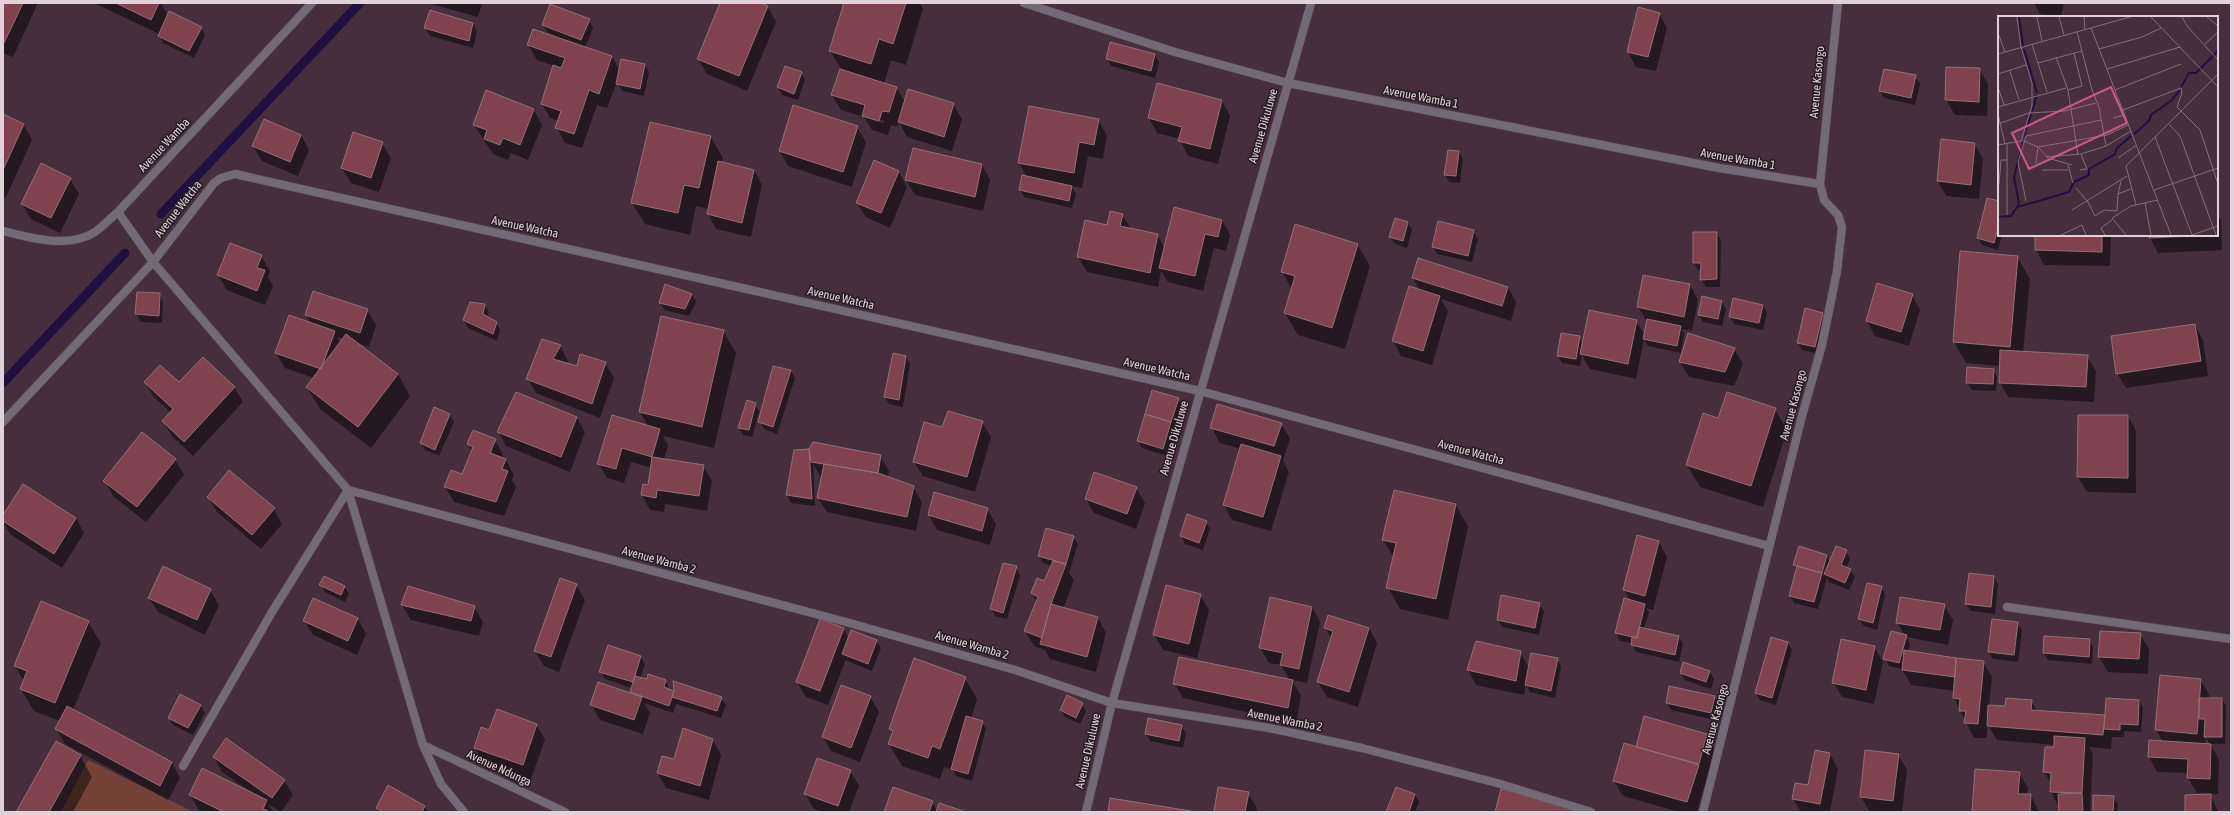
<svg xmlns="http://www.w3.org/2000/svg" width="2234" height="815" viewBox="0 0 2234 815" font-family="'Asap Condensed',sans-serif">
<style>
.green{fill:#764238}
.shadow{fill:#0007;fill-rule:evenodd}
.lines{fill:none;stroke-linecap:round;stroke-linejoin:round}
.stream{stroke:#210f40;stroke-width:9}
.building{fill:#814250;stroke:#927177}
.street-casing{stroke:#624b59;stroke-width:9}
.street{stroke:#736a75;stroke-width:8}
.labels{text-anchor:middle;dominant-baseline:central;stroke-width:3;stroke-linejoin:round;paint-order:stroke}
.street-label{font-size:12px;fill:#e1d1d9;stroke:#261a21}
.inset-river{fill:none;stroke:#210f40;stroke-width:2}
.inset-road{fill:none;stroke:#846f7b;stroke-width:1}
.view{fill:#cd5987;fill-opacity:0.15;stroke:#cd5987;stroke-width:2}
.inset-edge{fill:none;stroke:#e1d1d9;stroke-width:2}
</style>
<rect width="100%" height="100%" fill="#462e3d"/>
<path class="green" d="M88,760L194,812H61Z"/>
<path class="shadow" d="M3,3H38L13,57L3,53Z
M94,3H161L168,16L201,28L205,35L194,58L163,43L159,34Z
M427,3H482L478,17Z
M721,3H758L768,7L776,22L747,91L707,74L698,59Z
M845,3H920L923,9L906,65L891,60L884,84L896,87L905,102L953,104L962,119L952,151L907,137L899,122L897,127L891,125L888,135L872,130L864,117L841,110L832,95L841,69L830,51ZM872,118L884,121V123L872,120Z
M2034,3H2064L2061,17L2040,14Z
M1659,13L1667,28L1656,71L1636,67L1628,52Z
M589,20L593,28L585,48L612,57L620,71L645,64L649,72L644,96L622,91L617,82L607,108L597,105L582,148L565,143L557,128L559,121L550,118L542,104L554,66L537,60L528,45L555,37V36L547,32L543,25Z
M473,23L477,31L473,48L430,36L425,28Z
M1155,55L1159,62L1155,78L1111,66L1107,58Z
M1947,68L1979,69L1988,84L1987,116L1955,115L1946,100Z
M801,73L805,80L798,100L782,95L778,87Z
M1915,76L1920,84L1915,105L1884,98L1880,91Z
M1158,84L1222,101L1230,116L1218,164L1188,156L1180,139L1157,133L1149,118Z
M534,110L542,125L528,160L511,153L508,160L493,154L474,125Z
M3,115L24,125L32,140L6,197L3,196Z
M1098,120L1107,135L1103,159L1088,156L1082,188L1071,186L1076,194L1072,208L1024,197L1020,190L1027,177L1019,163Z
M857,127L866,142L852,187L788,166L780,151Z
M301,135L309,150L298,176L262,161L253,146Z
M711,137L723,158L722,163L754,170L762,185L751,237L716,229L708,214L709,209L696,206L690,235L645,224L632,203Z
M382,143L391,158L379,192L351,183L342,168Z
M1975,144L1983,159L1979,199L1946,196L1938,181Z
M914,149L982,165L990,180L983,211L915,195L906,180Z
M1459,152L1463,159L1460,183L1449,182L1445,175Z
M899,172L907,187L890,228L866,217L857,203Z
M70,179L79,194L60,233L31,219L22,204Z
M1999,202V235H2002L1998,250L1982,245L1978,238Z
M2217,214L2221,220L2222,250L2158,253L2150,238V235H2217Z
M1122,215L1131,229L1157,235L1165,248L1222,220L1230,235L1226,251L1214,248L1203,291L1168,282L1161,271L1158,287L1087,272L1078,257L1107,226Z
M1408,223L1412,230L1407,248L1395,244L1390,237Z
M1473,231L1478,239L1472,262L1437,254L1433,246Z
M1717,233L1721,240L1720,287H1706L1701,279L1702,270H1698L1694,263Z
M2036,235H2111L2110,266L2044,265L2036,250Z
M1357,244L1370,266L1345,349L1298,335L1285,313L1292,290L1282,271Z
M261,256L270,271L268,277L273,286L265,305L227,290L218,275Z
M2017,257L2030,279L2023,353L2087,356L2096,371L2094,402L2008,397L2000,382V366L1966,363L1954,342Z
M1413,278L1508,287L1516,302L1511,321L1441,299L1448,311L1432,365L1401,356L1393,341L1420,291Z
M666,285L692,295L696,302L689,316L665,310L660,303Z
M1690,285L1698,300L1692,331L1682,329L1684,334L1681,353L1648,346L1644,339L1636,379L1590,369L1582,355L1580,366L1562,363L1558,356L1579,337L1583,344L1636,321L1645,335L1647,322L1638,307Z
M138,293L159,294L163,302L162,323L141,322L136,314Z
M1912,295L1920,310L1909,346L1875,336L1867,321Z
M1722,302L1726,309L1722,326L1703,322L1699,315Z
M485,305L489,312L487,318L496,323L500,330L497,341L468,328L464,320Z
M1763,305L1767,313L1763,330L1734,324L1730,316Z
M367,310L376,325L369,347L357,343L398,374L410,396L371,448L320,409L307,387L314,378L285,368L276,353L311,324L306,314ZM337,337L344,339L341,343Z
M1823,313L1827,321L1819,354L1802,350L1798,343Z
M2195,325L2203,340L2208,376L2126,388L2117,373Z
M723,331L736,353L714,448L663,436L668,445L664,460L703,466L712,481L707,511L665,504L664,512L650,510L642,495L643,485L649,486L652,468L631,462L624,483L607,478L599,464L648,426L640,412Z
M560,346L568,361L567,364L578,368L605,363L614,378L600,418L536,393L527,378Z
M1734,349L1743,364L1734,386L1689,377L1680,362Z
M906,357L910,364L903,407L889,404L885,397Z
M1993,370L1997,377L1996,391L1972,390L1967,382Z
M791,371L795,378L777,434L764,429L760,422Z
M145,383L234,387L243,402L193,456L172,436L163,421L171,413L154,397Z
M1178,399L1182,406L1167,456L1142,448L1138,441Z
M755,404L759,411L752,437L743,435L739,428Z
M1775,409L1787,430L1763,507L1700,487L1687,465L1719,419Z
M450,415L454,422L439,456L425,450L421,443Z
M2079,416H2128L2136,431V493L2087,492L2078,477Z
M577,418L585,432L570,472L506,446L498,431Z
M982,422L991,437L975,492L923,476L914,462L943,429Z
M1281,424L1290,438L1283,461L1289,472L1271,531L1232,520L1224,505L1241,449L1220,443L1212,428Z
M143,433L175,460L184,475L146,522L113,496L105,481Z
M495,440L503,455L502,459L506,460L514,475L512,480L516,487L504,516L454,502L445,487L463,475L472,451L468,444ZM491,449H493L489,458L488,457Z
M809,450L810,454L880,456L889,471L888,478L913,487L922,502L916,531L827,512L818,498L823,477L820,476L813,464L815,506L791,503L787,495Z
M1136,488L1145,503L1136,529L1094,513L1086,499Z
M935,494L987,509L996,524L990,545L937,530L929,515Z
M208,497L274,509L282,524L261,549L217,512Z
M1456,505L1468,527L1448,620L1400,609L1388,587L1394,558L1383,540Z
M1188,515L1206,522L1210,529L1203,550L1185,544L1181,536Z
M3,517L76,518L84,533L62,568L10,534L3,522Z
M1073,537L1078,544L1069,573L1074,580L1063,609L1098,618L1106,633L1096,672L1050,659L1045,650L1034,646L1025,631L1037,602L1032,593L1045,582L1052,566L1043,563L1039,556Z
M1659,542L1667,557L1653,610L1646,608L1649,612L1644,629L1679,637L1683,644L1679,662L1636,652L1632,643L1620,641L1616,633L1631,601L1624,590Z
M1846,551L1850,559L1846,568L1850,570L1855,577L1849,590L1829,582L1827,578L1818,609L1794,603L1790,596L1797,569L1794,565L1827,556L1830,562Z
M1016,567L1020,575L1007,619L995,616L991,608Z
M164,568L210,590L219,605L205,635L158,612L149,598Z
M324,577L345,587L349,594L345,602L325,592L321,585Z
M1994,577L1998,584L1995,614L1971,611L1966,604Z
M576,585L585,600L559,672L544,666L535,651Z
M1881,587L1885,594L1877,630L1864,626L1859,619Z
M1200,595L1209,610L1197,658L1163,650L1154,635Z
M313,599L358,619L366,634L357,655L313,635L304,620Z
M1539,604L1544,611L1539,635L1502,627L1498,620Z
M402,605L474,607L483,622L479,636L411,620Z
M1944,605L1953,620L1948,645L1907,637L1910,644L1908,652L1983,662L1992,677L1989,706L2006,707L2031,701L2037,711L2105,716L2139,700L2143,708L2141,732L2124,731V737H2112L2111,749L2089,747L2093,754L2090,812H2060L2059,807L2051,792V783L2044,772L2055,745L1997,740L1988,725L1986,738H1974L1954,698L1955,691L1911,685L1902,669L1889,666L1885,658L1905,636L1897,622Z
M1312,607L1320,622L1307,683L1292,680L1301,696L1296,723L1183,698L1175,684L1290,681L1281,665L1269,663L1260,648Z
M88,622L101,643L73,710L172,763L180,778L168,800L65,744L56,729L60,721L34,711L21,689L24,681L15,666Z
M2017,623L2022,630L2018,662L1993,659L1989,652Z
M1325,627L1369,628L1377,643L1358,707L1327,697L1318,682L1332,639Z
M843,628L849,639L876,641L881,648L872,671L847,661L846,659L828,705L806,697L797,682Z
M2101,632L2140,634L2149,649L2148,674L2108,672L2099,657Z
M2045,637L2089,640L2093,647L2092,664L2048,660L2044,653Z
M1788,643L1792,650L1776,705L1760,700L1756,693Z
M1874,647L1883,662L1874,704L1842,697L1833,682Z
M1520,652L1529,668L1557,659L1561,666L1555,698L1530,692L1526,685L1524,695L1476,685L1468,670Z
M641,657L645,664L640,678L666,681L669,690L676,692L721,698L726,705L721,718L676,704L673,713L644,703L650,713L643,734L600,720L592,705L632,695V688L605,679L601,672Z
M1684,663L1710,672L1714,679L1711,689L1685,680L1681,673Z
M965,678L977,699L971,719L982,722L986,729L972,781L956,776L953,770L944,767L940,779L902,766L889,744L893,734L890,729Z
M2201,680L2209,695V699H2222L2226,706L2225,744H2210L2219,759L2218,794L2197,793L2188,778L2189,773L2157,772L2149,757L2163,742L2156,730ZM2206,737L2210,744H2205Z
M870,697L879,712L860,762L831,751L823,737Z
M1714,697L1718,704L1715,720L1671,710L1667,703Z
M1082,704L1086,711L1080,724L1065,717L1061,710Z
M200,705L205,713L193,735L173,725L169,718Z
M536,725L545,739L531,779L483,763L475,748L490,732Z
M1181,726L1186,733L1183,748L1150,741L1146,734Z
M1707,735L1715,750L1697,812H1679L1623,796L1614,781L1637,748Z
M713,740L721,755L709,800L666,788L658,773L674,760Z
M1866,751L1898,755L1907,770L1902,812H1870L1861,797Z
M1830,754L1838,769L1830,812H1801L1793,799L1809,786Z
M80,756L92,777L73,812H17Z
M214,757L284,780L293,795L281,812L268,804L273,812H203L199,810L190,795L251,792L222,772Z
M850,771L859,786L849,812H824L814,809L805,794Z
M2019,773L2028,788L2027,795H2031L2039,812H1973Z
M1248,793L1257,808L1256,812H1215Z
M1415,795L1419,802L1415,812H1387Z
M2210,795L2219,812H2186Z
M2113,797L2118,804L2117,812H2094Z
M932,802L938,812H963H885Z
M425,807L428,812H379L377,808Z"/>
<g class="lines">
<path class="stream" d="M161,214L360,3
M3,383L125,253"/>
</g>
<path class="building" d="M3,3H23L4,43L3,42Z
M116,3H159L151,20Z
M720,3H761L768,6L739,76L697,59Z
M844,3H906L893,44L879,39L871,64L829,51Z
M550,4L590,19L581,40L542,25Z
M1638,7L1660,13L1648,57L1627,52Z
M430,10L473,23L469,41L424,28Z
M169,11L202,27L189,51L158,36Z
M533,29L612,56L599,94L589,90L574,134L555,128L561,111L541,104L553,65L561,68L565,58L527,45Z
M1110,42L1155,54L1151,71L1106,59Z
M621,59L645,64L640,89L616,84Z
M785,66L802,72L794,94L777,87Z
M1946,67L1980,68L1979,102L1945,100Z
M840,69L897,87L889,112L882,111L879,121L862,116L865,105L831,95Z
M1884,69L1916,75L1911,98L1879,91Z
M1157,83L1222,100L1210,149L1178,141L1182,127L1148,118Z
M908,89L954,103L944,137L898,122Z
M486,90L534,109L520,145L503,138L500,145L484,139L487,130L473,125Z
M793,105L858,126L843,172L779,151Z
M1029,106L1099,119L1094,145L1079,142L1074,173L1018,163Z
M3,114L24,124L3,170Z
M264,119L301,135L290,162L252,146Z
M650,122L711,136L699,188L684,185L678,213L631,203Z
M353,132L383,142L371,178L341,168Z
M1941,139L1975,143L1971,185L1937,181Z
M913,148L982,164L975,197L905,180Z
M1448,150L1459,151L1456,176L1444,175Z
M874,160L899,171L881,213L856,203Z
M718,161L754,170L742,223L707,214Z
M41,163L71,178L51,218L21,204Z
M1022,175L1072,186L1069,201L1019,190Z
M1987,198L1999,201V224L1994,243L1977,238Z
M1174,207L1222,220L1218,237L1205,234L1195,276L1159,268Z
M1110,211L1123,214L1120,226L1158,234L1150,273L1077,257L1085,220L1107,225Z
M1395,218L1408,222L1403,241L1389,237Z
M1438,221L1474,230L1468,256L1432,247Z
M1295,224L1358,244L1332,328L1284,313L1295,276L1281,272Z
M1693,232H1717V279L1700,280L1701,263H1693Z
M2035,235H2102V252L2035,250Z
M2149,235H2214L2149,238Z
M230,243L262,255L257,268L265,270L257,291L217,275Z
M1960,251L2018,256L2010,347L1953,342Z
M1418,258L1508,287L1502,306L1412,278Z
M1643,275L1690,284L1684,317L1637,307Z
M1877,283L1913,294L1901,332L1866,321Z
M665,284L692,294L685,309L659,303Z
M1409,286L1440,296L1423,351L1392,341Z
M313,291L368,309L360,333L305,315Z
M137,292L160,293L159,316L135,314Z
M1702,296L1722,301L1718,319L1698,315Z
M1733,298L1763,305L1759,323L1729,317Z
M470,302L485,304L483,314L497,322L493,334L463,320Z
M1805,308L1823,313L1815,347L1797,343Z
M1589,310L1637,320L1628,364L1580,354Z
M289,315L335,331L321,369L275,353Z
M661,316L724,330L702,427L639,412Z
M1647,319L1681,326L1677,346L1643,339Z
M2195,324L2201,361L2116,374L2111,336Z
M1561,333L1580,336L1576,359L1557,356Z
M1688,333L1735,348L1725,372L1679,362Z
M346,334L398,374L358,427L306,387Z
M542,339L561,345L553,359L577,366L580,354L606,362L592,404L526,379Z
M2000,350L2088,355L2086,387L1999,383Z
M893,353L906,356L899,400L884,397Z
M203,357L235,387L184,442L162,421L173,409L144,382L160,365L179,382Z
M773,366L791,370L773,427L758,422Z
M1967,367L1994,369L1993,384L1966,383Z
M1152,390L1179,398L1171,422L1145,414Z
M516,392L577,417L561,457L497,432Z
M1727,392L1776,408L1751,486L1686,465L1703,413L1718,418Z
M747,400L756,403L749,430L738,428Z
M1217,404L1282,423L1274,446L1210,428Z
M434,407L450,414L435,450L420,443Z
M948,411L983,421L967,477L913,462L924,422L942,427Z
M1145,414L1171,422L1163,449L1137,441Z
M612,415L660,429L652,457L622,448L616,469L597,464Z
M2078,415H2128V478L2077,477Z
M473,430L496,439L490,453L506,459L502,469L508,471L496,502L444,487L451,470L462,474L473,447L467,444Z
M142,432L176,459L137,507L103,481Z
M813,442L881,455L878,473L811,462L809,449Z
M1241,444L1281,456L1263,517L1223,505Z
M809,449L812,499L786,495L794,450Z
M652,457L704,465L699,496L657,490L656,498L641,495L643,484L648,485Z
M824,464L878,473L914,486L907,517L817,498Z
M229,470L275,508L252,535L207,497Z
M1094,472L1137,487L1127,514L1085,499Z
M23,484L76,518L54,554L3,521V515Z
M1394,490L1456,504L1436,599L1386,588L1396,543L1382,540Z
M934,492L988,508L982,531L928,515Z
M1187,514L1207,521L1199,543L1180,536Z
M1046,528L1074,536L1066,564L1038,556Z
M1637,535L1659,541L1645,596L1623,590Z
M1799,546L1827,555L1822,573L1793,565Z
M1836,546L1847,550L1841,565L1851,569L1845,583L1824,574Z
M1053,561L1066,564L1051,604L1042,638L1024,631L1038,597L1031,593L1037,578L1044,581Z
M1003,563L1017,566L1003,613L990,609Z
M163,566L211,589L197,620L148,598Z
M1797,566L1822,573L1814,602L1789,596Z
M1969,573L1994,576L1991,607L1965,604Z
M324,576L345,586L341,595L319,585Z
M560,578L577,584L551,657L534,651Z
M1867,583L1882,586L1873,623L1858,619Z
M1166,585L1201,594L1189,644L1153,635Z
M408,586L475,606L471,621L401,605Z
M1501,595L1540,603L1535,628L1497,620Z
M1270,597L1312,607L1299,669L1280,665L1283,653L1259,648Z
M1900,597L1945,604L1940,630L1896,623Z
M313,598L358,618L348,641L303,621Z
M1624,598L1645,604L1637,638L1615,633Z
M41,601L89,621L55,703L20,689L27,671L14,666Z
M1051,604L1098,617L1087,657L1040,644Z
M1328,615L1369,628L1349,692L1317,682L1333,631L1324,628Z
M820,619L844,628L820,691L796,682Z
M1992,619L2018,622L2014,655L1988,652Z
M1639,627L1679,636L1675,655L1631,645L1632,637L1637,638Z
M851,630L877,640L868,664L842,654Z
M1891,631L1907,635L1899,663L1883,659Z
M2100,631L2141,633L2139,659L2098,657Z
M2044,636L2090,639L2089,657L2043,653Z
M1771,637L1788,642L1772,698L1755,693Z
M1841,639L1875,646L1866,690L1832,683Z
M1476,641L1521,651L1516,681L1467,670Z
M608,645L641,656L633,682L599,672Z
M1904,650L1956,658L1955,677L1902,670Z
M1531,653L1558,658L1551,691L1525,685Z
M1179,657L1293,680L1288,708L1173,684Z
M914,658L966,677L940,749L932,746L928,758L888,744L893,731L889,729Z
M1956,658L1984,661L1978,724L1964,723L1966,711H1959L1960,699L1953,698Z
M1683,662L1710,671L1706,682L1680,673Z
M648,674L666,680L664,687L674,691L669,706L630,692L635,676L647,679Z
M2160,675L2201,679L2197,734L2155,730Z
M673,681L722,697L717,711L672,697L674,691Z
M598,682L642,697L634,720L590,705Z
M841,685L871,696L851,748L822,737Z
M1669,686L1715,696L1711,713L1666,703Z
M180,694L201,705L188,728L168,718Z
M1067,695L1083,703L1076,718L1060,710Z
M2006,698L2032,700L2031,710L2105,715L2103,735L1987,726L1988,705L2005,706Z
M2106,698L2139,700L2138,725L2120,724V730L2104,729Z
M2199,698H2222V737H2204L2205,719H2199Z
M67,706L172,762L160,786L55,729Z
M497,709L537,724L523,765L474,748L481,727L489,730Z
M966,716L983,721L968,774L951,769Z
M1644,716L1707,734L1699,764L1636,747Z
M1148,718L1182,725L1179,741L1145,734Z
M683,728L713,739L700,786L657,773L662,756L674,759Z
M2054,736L2085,738L2082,793L2050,792L2051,773L2043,772L2045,747H2054Z
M226,738L285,780L272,798L213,757Z
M2149,740L2211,744L2210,779L2187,778L2188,759L2148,757Z
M56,741L81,755L49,812H16Z
M1624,743L1699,765L1687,802L1613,781Z
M1815,750L1830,753L1820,804L1792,799L1795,783L1808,785Z
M1865,750L1899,754L1893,801L1860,797Z
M817,758L851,770L838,806L804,794Z
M202,768L267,800L263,809L270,812H224L189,795Z
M1975,769L2020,772L2018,794H2031L2030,812H1972Z
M388,785L425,806L422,812H383L376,808Z
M893,787L933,801L929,812H884Z
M1218,787L1249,792L1245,812H1214Z
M1396,787L1415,794L1409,812H1386Z
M1501,789L1588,812H1495Z
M2082,793L2083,812H2059L2058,794Z
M2211,794V812H2185V795Z
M2093,795L2114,796L2113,812H2093Z
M1110,798L1197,812H1108Z
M939,803L966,812H936Z"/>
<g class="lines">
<g class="street-casing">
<path id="street" d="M1024,3L1175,52L1288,83L1719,168L1820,184
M118,212L153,262L348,490L423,745L441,784L464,812
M3,231C30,238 69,249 95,232C103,226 111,218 118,212L312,3
M3,422L153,262L214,183L221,178L235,174L1200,391L1769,546
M2007,607L2231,639
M423,745L565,812
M183,766L272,612L348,490L846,622L1015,670L1112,703L1269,728L1362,748L1497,783L1591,812
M1086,812L1112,703L1311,3
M1703,812L1802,416L1822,345L1837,271L1842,227L1838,215L1824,200L1820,184L1838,3"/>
</g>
<use href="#street" class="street"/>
</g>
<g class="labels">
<g class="street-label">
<text transform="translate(1817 82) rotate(-85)">Avenue Kasongo</text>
<text transform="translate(1421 97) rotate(11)">Avenue Wamba 1</text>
<text transform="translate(1263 126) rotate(-74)">Avenue Dikuluwe</text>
<text transform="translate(164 145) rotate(-47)">Avenue Wamba</text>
<text transform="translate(1738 159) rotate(10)">Avenue Wamba 1</text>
<text transform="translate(178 209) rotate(-52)">Avenue Watcha</text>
<text transform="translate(525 227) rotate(12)">Avenue Watcha</text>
<text transform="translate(841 298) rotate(13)">Avenue Watcha</text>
<text transform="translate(1157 369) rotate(13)">Avenue Watcha</text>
<text transform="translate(1793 405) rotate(-75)">Avenue Kasongo</text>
<text transform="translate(1174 438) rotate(-74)">Avenue Dikuluwe</text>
<text transform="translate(1471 452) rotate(15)">Avenue Watcha</text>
<text transform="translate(659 560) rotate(15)">Avenue Wamba 2</text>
<text transform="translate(972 645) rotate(16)">Avenue Wamba 2</text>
<text transform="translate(1715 719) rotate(-75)">Avenue Kasongo</text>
<text transform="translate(1285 720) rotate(11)">Avenue Wamba 2</text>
<text transform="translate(1088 751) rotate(-77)">Avenue Dikuluwe</text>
<text transform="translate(499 768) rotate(25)">Avenue Ndunga</text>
</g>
</g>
<g transform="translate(1998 16)">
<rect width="220" height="220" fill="#462e3d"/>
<path class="inset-river" d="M21,1L25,30M26,33L39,77M183,71L191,57H198L220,35M34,95L39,79M136,118L151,105L153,99L173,85L182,74M26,123L33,98M20,191L71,176L76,166L91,159V153L117,138L119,132L133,120M0,201L13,200L21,188L16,161L25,126"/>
<path class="inset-road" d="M39,1L44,25M61,1L66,19M86,1L87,14M153,1L220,71M184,1L189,10L220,44M209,1L220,10M93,12L173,219M79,16L94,74L101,91L108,130M0,17L7,36M34,28L49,76M207,28L220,16M101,33L144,21L163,12M0,38L132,1M58,41L70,74L80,139M40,47L84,35M109,53L182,31M12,55L21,84M0,58L28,49M0,71L6,89M70,74L84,70L76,37M117,74L183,48M0,91L68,72M125,94L183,72L184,77L179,91L202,114L220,168M0,98L7,128M115,102L127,99M170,107L182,120L218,219M0,108L31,97L67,95L98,87M157,121L194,219M26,125L40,131L50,142L74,149M0,129L23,125L34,90V67L23,31L19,1M48,141L83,138L108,130L133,115M120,142L139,129M38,147L40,131L109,119L130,109M70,149L75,167M44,154H70M82,154L89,153L83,138M1,168L3,144H9M78,172L90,186L97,200L106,194L119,195M156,174L220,152M120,178L123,165M28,185L20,146L28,120L103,104M147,187L153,219M138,189L128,150L220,58M74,194L129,160M119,195L120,178L133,173M9,199V128M63,219L84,209L88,219M107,219L103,212L114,204M128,219L114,202L133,190L160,184M194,219L220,210"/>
<path class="view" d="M113,71L129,107L31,153L14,117Z"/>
<rect width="220" height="220" class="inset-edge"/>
</g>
<rect width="2234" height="815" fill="none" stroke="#e1d1d9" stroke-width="8"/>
</svg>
